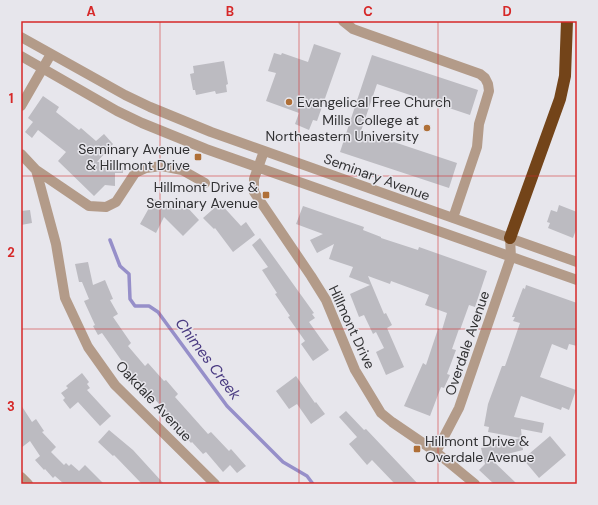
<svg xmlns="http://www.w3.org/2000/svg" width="598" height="505" viewBox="0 0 598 505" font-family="'DM Sans',sans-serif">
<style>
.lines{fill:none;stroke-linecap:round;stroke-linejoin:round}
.stream{stroke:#968fc9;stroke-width:3.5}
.building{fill:#bcbbc1}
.minor{stroke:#b39b89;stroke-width:10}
.highway{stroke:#734419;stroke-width:12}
.grid{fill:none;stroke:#d62828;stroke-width:1;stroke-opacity:0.55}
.poi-dot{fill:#af6f37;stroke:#e7e6ec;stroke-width:1.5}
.labels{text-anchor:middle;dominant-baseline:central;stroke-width:3;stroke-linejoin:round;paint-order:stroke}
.poi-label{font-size:14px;fill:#313133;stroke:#e7e6ec;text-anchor:end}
.street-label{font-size:14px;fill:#313133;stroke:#e7e6ec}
.water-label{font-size:15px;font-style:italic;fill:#4a3b82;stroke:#e7e6ec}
.neatline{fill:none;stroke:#d62828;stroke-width:1.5}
.grid-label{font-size:13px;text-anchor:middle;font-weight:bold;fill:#d62828}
</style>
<rect width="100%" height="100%" fill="#e7e6ec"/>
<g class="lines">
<path class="stream" d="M110,240L120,266L129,274L130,299L135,306H149L158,312L227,406L283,462L307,476L313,484"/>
</g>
<path class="building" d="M314,44L341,53L317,121L313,120L309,130L295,124L299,113L266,101L276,73L268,71L274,53L281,55L282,53L308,62Z
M372,55L478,90L470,115L377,84L361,131L457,163L449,188L340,152Z
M224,61L228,84L226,85L227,92L216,94L215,91L196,95L195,90H193L190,74L194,73L193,66Z
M43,96L59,107L56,112L79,130L81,128L96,141L104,134L113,144L97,162L122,163L123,173H115V186L105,185L94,196L58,161L66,152L38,130L32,138L25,132L33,122L28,118Z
M154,199L176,210L180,206L184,210L187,207L199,220L183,236L164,217L156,233L140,224Z
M220,203L241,226L246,222L255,235L233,252L215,228L214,229L203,218Z
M559,205L577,212V227L573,238L548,228L550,223L547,222L551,210L557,212Z
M303,206L364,227L363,230L381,237V238L418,250L419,247L487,271L475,307L469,305L460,330L459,329L452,349L456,350L447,374L450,375L444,388L441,387L430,416L404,406L423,363L426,365L438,329L442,330L447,313L425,305L429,295L391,281L390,284L368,276L384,314L386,313L392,325L387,328L404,367L386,375L376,352L384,348L376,332L373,334L364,315L359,317L350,294L370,285L349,277L353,267L329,259L334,244L317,253L310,240L323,234L296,224Z
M30,210L32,223L21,225V211Z
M260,238L314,313L312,314L315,318L309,322L329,350L313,361L301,344L305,341L288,317L290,316L275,294L277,293L262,270L268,267L252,245Z
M88,262L93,285L105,280L113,299L110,300L118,314L113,317L131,343L128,346L145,366L148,363L164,381L166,380L178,394L175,397L208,434L211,432L229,451L231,449L246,466L237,473L230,465L223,472L206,452L203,454L192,442L191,443L176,425L174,427L162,412L164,410L148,391L145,394L124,369L126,367L102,333L98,335L93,326L95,325L84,301L89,299L82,282H79L75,264Z
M526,285L577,303V346L569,344L567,350L552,344L540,377L576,390L569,410L562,407L561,410L521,396L514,417L544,423L542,433L521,429L523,450L490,458L517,484H494L479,470L485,464L481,448L521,438L488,432L489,427L484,426L488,404L502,366H505L520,323L513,321L515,317H512L523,288L525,289Z
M82,373L89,382L87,384L90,388L87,390L111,416L100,426L78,402L70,409L63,400L65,398L61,393L68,388L66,386Z
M296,376L315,403L316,402L325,414L311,424L297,404L289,409L276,391Z
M21,405L32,422L36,419L44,431L42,432L56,447L51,452L64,465L66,463L69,466L71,464L79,471L85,465L104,484H64L55,476L53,478L45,469L44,470L35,460L40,456L30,441L21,448Z
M346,411L364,430L366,429L418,484H395L372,460L367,465L349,444L357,437L339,417Z
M109,430L133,450L164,484H142L114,455L113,456L98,442Z
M550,436L566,455L539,478L523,459Z"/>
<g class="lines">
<path class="minor" d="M343,21L353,29L364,33L480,74L485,78L488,84L489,91L479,124L477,147L453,218
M21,37L125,95L150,107L211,132L577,262
M21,56L117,111L142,123L206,149L577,280
M21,106L51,54
M264,151L254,179V192L311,276L326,300L355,370L381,413L392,422L436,452L475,484
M21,154L36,170L89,206L106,207L116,202L135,173L146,168L162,166L182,170L205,183
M36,170L56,244L65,298L88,347L115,385L215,484
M436,452L459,408L511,257L510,238
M21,477L28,484"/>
<path class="highway" d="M510,238L560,99L565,76L567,21"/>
</g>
<path class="grid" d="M160,21V484M299,21V484M438,21V484M21,176H577M21,329H577"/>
<g class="poi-dot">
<circle cx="289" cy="102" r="4"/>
<circle cx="427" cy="128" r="4"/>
<rect x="194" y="153" width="8" height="8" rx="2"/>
<rect x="262" y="191" width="8" height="8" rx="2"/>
<rect x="413" y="445" width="8" height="8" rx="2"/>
</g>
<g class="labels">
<g class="poi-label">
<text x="297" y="102" text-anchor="start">Evangelical Free Church</text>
<text x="419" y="120">Mills College at<tspan x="419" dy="16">Northeastern University</tspan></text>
<text x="190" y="149">Seminary Avenue<tspan x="190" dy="16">&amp; Hillmont Drive</tspan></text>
<text x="258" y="187">Hillmont Drive &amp;<tspan x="258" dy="16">Seminary Avenue</tspan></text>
<text x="425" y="441" text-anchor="start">Hillmont Drive &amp;<tspan x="425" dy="16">Overdale Avenue</tspan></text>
</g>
<g class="street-label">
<text transform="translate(377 177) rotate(20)">Seminary Avenue</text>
<text transform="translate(352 327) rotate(65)">Hillmont Drive</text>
<text transform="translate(467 343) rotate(-71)">Overdale Avenue</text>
<text transform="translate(154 401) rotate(47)">Oakdale Avenue</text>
</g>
<g class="water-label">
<text transform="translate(208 359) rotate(53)">Chimes Creek</text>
</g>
</g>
<rect width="598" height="505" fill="none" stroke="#e7e6ec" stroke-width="44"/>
<rect x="22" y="22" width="554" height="461" class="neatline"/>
<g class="grid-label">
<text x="91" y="16">A</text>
<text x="230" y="16">B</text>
<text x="368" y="16">C</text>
<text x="507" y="16">D</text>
<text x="11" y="103">1</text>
<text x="11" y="257">2</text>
<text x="11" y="411">3</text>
</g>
</svg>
